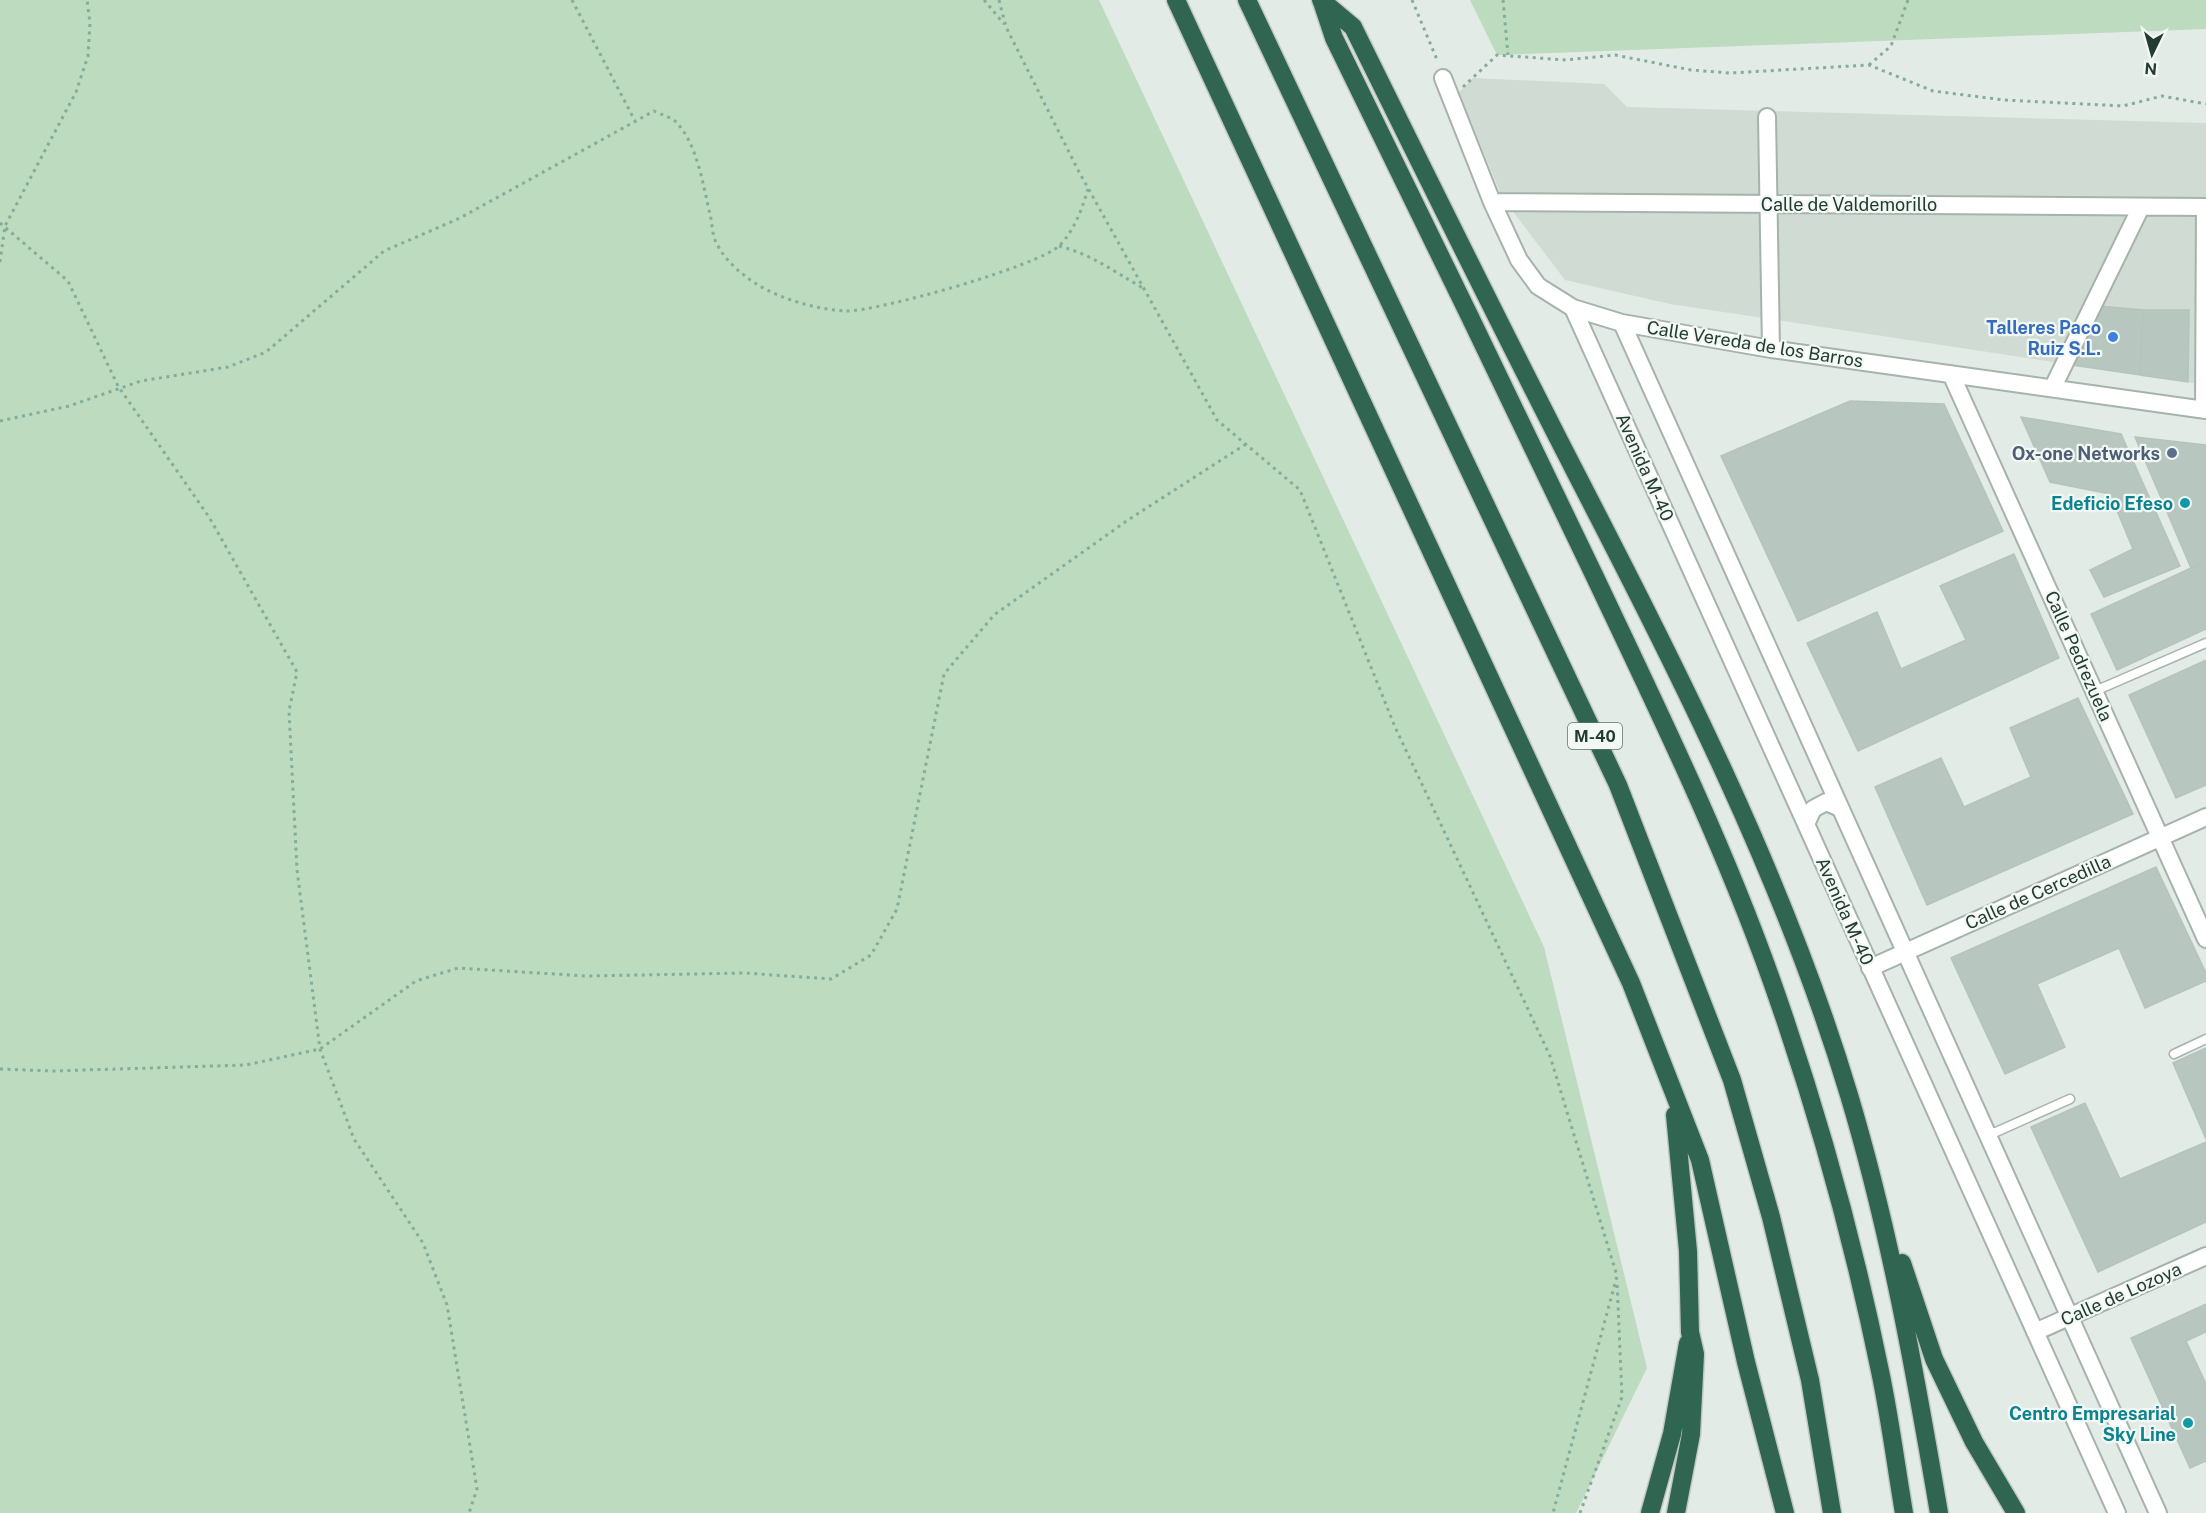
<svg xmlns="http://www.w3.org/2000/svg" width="2206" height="1513" viewBox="0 0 2206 1513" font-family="'Public Sans',sans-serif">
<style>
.built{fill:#d0dbd4}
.green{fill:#bcdbbf}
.building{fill:#b7c6be;stroke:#b4c4bb;stroke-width:1.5}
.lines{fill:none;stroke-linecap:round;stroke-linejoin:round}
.lane-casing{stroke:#a5b3ab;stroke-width:11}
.street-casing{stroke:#a5b3ab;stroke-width:20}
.highway-casing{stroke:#c1c8c5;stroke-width:21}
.path{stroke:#84ad99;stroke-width:3;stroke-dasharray:3 4.5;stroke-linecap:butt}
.lane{stroke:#fff;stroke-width:8}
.street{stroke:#fff;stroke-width:16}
.highway{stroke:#306551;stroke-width:18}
.shop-dot{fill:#3f7fe0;stroke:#f2f8f4;stroke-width:2}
.service-dot{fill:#5c6f8a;stroke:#f2f8f4;stroke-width:2}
.culture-dot{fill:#0f9aa8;stroke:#f2f8f4;stroke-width:2}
.labels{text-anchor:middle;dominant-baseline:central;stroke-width:4.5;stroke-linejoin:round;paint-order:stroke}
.shield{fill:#f2f8f4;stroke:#61746b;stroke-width:1.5}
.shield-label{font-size:16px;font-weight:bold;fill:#233b30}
.street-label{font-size:18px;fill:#233b30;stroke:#f2f8f4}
.shop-label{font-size:18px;font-weight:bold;fill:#366cbe;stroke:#f2f8f4;text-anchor:end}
.service-label{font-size:18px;font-weight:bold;fill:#4e5e75;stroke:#f2f8f4;text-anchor:end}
.culture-label{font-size:18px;font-weight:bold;fill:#0d838f;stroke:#f2f8f4;text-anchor:end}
</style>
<rect width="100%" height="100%" fill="#e2ebe5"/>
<path class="built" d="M1473,78L1604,84L1627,107L2206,123V385L1670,304L1565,280L1502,197L1459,92Z"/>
<path class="green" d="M0,0H1099L1544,947L1647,1368L1576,1513H0Z
M1470,0H2206V29L1497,55Z"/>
<path class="building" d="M2098,306L2143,310L2140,375L2071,365Z
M2143,310H2189L2188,382L2140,375Z
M1850,401L1944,404L2003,531L1798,621L1721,456Z
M2021,417L2121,434L2180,566L2104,597L2090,570L2133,549L2110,494L2050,482Z
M2135,437L2206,445V561L2191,568Z
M2014,554L2059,658L1858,751L1807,643L1877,612L1901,669L1966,640L1940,586Z
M2206,561V629L2117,670L2091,614Z
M2206,660V785L2176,798L2129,695Z
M2078,698L2133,814L1927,905L1875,787L1941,758L1964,807L2031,777L2010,728Z
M2156,867L2206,973V981L2145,1008L2119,948L2037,984L2065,1047L2005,1074L1951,958Z
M2206,1048V1139L2173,1063Z
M2085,1103L2120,1179L2206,1142V1222L2098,1272L2031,1127Z
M2206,1304V1332L2186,1341L2206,1384V1461L2190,1468L2131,1338Z"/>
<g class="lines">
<g class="lane-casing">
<path id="lane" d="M2095,691L2206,643
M2174,1054L2206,1039
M1986,1132H1996L2070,1099"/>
</g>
<g class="street-casing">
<path id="street" d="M1443,78L1492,202L1519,260L1538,286L1573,308L1622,323L1771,349L2206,410
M1767,117L1771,349
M1492,202L2206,207
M1573,308L2117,1513
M1622,323L2158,1513
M1951,374L2206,939
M2053,387L2141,207
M2204,409L2205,207
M1806,824L1813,809L1826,802L1840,808
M1870,968L2206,817
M2035,1332L2206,1256"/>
</g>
<g class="highway-casing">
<path id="highway" d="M1176,0L1631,983L1700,1160L1746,1362L1785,1513
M1247,0L1618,785L1732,1080L1771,1217L1810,1380L1832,1513
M1321,0L1353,27C1422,167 1491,307 1562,446C1670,656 1781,868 1849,1095C1890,1232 1915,1372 1939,1513
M1322,2L1334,38C1422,217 1509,397 1595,577C1658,710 1722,841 1771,979C1816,1106 1853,1239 1880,1371C1890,1418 1896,1466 1904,1513
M1675,1115L1688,1251L1690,1332L1695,1354L1691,1434L1676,1513
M1902,1263L1934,1359L1974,1442L2016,1513
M1650,1513L1672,1434L1688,1343"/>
</g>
<path class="path" d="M572,0L635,121
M984,0L1004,24
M999,0L1006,27L1078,170L1217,420L1300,490L1395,727L1550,1056L1617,1276L1553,1513
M1412,0L1438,62
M1503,0L1508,55
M1869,65L1891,46L1908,0
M1463,87L1497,55L1566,60L1615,55L1691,70L1730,73L1869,65L1933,91L2004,100L2123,106L2162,96L2206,104
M0,223L68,281L118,386L209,517L297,672L289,711L297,870L320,1049L354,1139L423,1243L447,1305L477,1489L469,1513
M1059,246C1093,255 1113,271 1143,288
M0,262L5,226L76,92L88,56L90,23L87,0
M0,421L69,406L141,381L228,367L266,352L384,251L460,218L654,111C660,114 670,117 675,121C697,142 703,185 710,214C712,222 712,232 715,240C721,254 732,266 744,275C769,296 812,309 845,311C876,312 1040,266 1060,245C1075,229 1082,209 1088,189
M0,1069L53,1071L246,1065L320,1049L416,981L458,968L586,976L745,973L831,979L871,955L897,909L944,674L994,615L1128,520L1246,444
M1580,1513L1622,1397L1617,1281"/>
<use href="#lane" class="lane"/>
<use href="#street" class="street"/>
<use href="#highway" class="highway"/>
</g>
<circle class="shop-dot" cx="2113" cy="337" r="6"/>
<circle class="service-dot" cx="2172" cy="453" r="6"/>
<g class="culture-dot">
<circle cx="2185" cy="503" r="6"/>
<circle cx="2188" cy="1423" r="6"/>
</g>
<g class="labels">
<rect class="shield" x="1568" y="723" width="54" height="26" rx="4.5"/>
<g class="shield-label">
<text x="1595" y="736">M-40</text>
</g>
<g class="street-label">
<text x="1849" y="204">Calle de Valdemorillo</text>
<text transform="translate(1755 344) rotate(9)">Calle Vereda de los Barros</text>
<text transform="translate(1645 467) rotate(66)">Avenida M-40</text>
<text transform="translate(2079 656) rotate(66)">Calle Pedrezuela</text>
<text transform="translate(2038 892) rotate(-24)">Calle de Cercedilla</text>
<text transform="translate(1845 911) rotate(66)">Avenida M-40</text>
<text transform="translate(2121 1294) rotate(-24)">Calle de Lozoya</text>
</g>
<g class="shop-label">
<text x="2101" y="327">Talleres Paco<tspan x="2101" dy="21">Ruiz S.L.</tspan></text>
</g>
<g class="service-label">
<text x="2160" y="453">Ox-one Networks</text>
</g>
<g class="culture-label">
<text x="2173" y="503">Edeficio Efeso</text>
<text x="2176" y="1413">Centro Empresarial<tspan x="2176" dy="21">Sky Line</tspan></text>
</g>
</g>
<g transform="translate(2152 54) rotate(185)" stroke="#f2f8f4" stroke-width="4.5" paint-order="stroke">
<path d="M0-4.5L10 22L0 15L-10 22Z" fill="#233b30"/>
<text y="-9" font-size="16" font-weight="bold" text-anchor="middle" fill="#233b30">N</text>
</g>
</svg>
